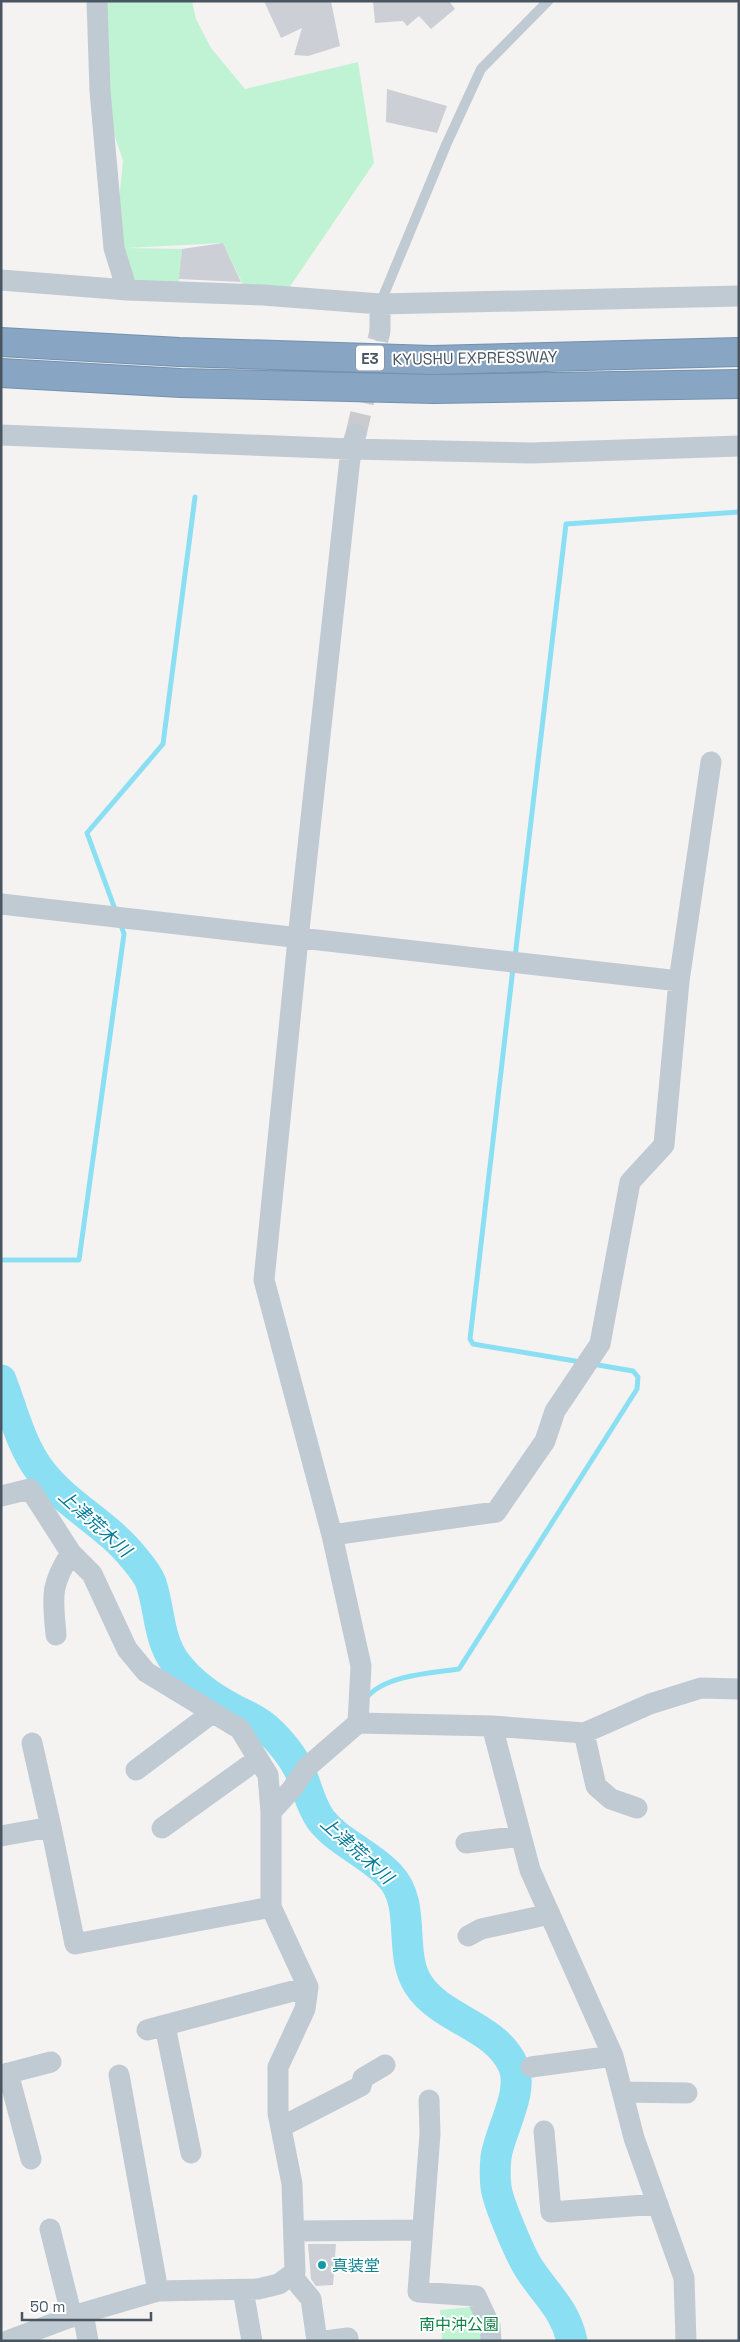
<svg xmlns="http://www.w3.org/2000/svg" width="740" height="2342" viewBox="0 0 740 2342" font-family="'Space Grotesk','Noto Sans JP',sans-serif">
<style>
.green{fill:#c0f3d3}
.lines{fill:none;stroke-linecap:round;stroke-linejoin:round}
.stream{stroke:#8bdff2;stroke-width:5}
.river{stroke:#8bdff2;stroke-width:31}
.building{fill:#cccfd5}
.street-tunnel{stroke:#cacbce;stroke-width:21;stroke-dasharray:21 11;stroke-linecap:butt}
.highway-casing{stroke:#7391af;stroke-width:30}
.lane{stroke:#c0cad2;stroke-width:10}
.street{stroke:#c0cad2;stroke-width:21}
.highway{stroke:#88a6c3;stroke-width:28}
.culture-dot{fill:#0f9aa8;stroke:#fff;stroke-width:2}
.labels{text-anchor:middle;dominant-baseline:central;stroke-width:4;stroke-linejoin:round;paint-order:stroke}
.shield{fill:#fff;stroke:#808990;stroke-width:1}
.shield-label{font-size:15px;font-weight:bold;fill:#495661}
.street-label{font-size:16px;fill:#495661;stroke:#fff}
.culture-label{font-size:16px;fill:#0d838f;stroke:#fff;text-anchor:start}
.park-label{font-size:16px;fill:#128448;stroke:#fff}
.water-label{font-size:18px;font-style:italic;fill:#077c97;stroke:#fff}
</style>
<rect width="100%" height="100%" fill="#f5f2f2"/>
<path class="green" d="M97,1H192L196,19L211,48L245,89L358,62L374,163L289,288L244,287L223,243L127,248L182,249L179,283L127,290L114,248L123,161L100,91Z
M471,2307L480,2332L481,2341H442L440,2310Z"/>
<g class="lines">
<path class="stream" d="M116,912L87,833L163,744L195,497
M515,957L566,524L739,512
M513,968L470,1339L473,1344L581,1362
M1,1260H79L124,934L120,922
M367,1697C386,1675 431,1673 459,1669L637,1389L638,1377L633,1371L592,1364"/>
<path class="river" d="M1,1380C13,1411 21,1447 42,1473C68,1506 108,1525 134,1558C140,1565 148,1575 151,1583C160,1610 158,1638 175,1662C191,1684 212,1698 235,1710C246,1715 257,1720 266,1728C280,1740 295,1759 302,1776C308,1791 311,1806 321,1820C339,1843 370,1854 390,1876C417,1904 398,1953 418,1984C441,2020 495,2025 513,2065C525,2091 500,2130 496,2157C495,2167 495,2178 496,2187C498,2203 521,2257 530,2270C547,2296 565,2309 572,2341"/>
</g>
<path class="building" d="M264,1H331L340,46L308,56L294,55L302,28L281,38Z
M373,1H449L455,9L431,29L419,16L407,26L403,21L375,23Z
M387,89L447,106L437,133L386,122Z
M223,243L241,282L179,279L182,249Z
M308,2244H336L333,2285L316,2286L311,2279Z"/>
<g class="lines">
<path class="street-tunnel" d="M356,434L380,331"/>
<g class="highway-casing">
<path id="highway" d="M1,342L179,352L432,360L739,352
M1,373L181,383L434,389L739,384"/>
</g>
<path class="lane" d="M380,304L446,145L481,69L548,1"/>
<path class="street" d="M97,1L100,91L114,248L127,290
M1,280L127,290L263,295L380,304L739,296
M380,331V304
M356,434L351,449L298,939L264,1280L332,1535L361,1666L358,1723
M1,435L351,449L532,453L739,446
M1,904L679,981
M1,1496L30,1489L71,1553C49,1587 53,1598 56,1635
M332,1535L496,1512L545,1441L555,1411L600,1344L630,1182L664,1145L679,981L711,762
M71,1553L92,1574L127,1649L146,1672L240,1729L268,1775L271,1812
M492,1726L530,1870L613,2056L634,2138L684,2278L686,2341
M584,1733L596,1786L611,1799L637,1808
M32,1743L51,1827
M136,1770L212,1713
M162,1828L258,1759
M1,1836L51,1827L75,1944L271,1907
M466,1843L521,1836
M468,1936L481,1929L550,1914
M165,2026L191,2153
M147,2030L308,1987
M531,2067L613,2056
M8,2073L31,2159
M1,2075L51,2062
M119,2075L158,2291
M622,2092L687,2093
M429,2100L430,2134L418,2292L476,2296L490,2326L491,2341
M281,2127L361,2086L363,2078L385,2065
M544,2131L551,2212L658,2204
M50,2229L72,2317
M295,2231L422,2230
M291,2275L311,2299L317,2341
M243,2290L252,2341
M83,2313L88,2341
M7,2341L76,2315L158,2291L258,2289L279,2284L295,2272L292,2184L278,2113V2067L305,2009L308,1987L271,1907V1812L292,1789L306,1768L358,1723L492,1726L584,1733L650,1704L701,1688L739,1689
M325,2341L348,2338"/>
<use href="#highway" class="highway"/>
</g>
<circle class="culture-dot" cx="322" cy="2265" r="5"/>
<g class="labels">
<rect class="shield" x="356" y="345.5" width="28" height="25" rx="4"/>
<g class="shield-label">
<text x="370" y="358">E3</text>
</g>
<g class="street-label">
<text transform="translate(475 358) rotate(-1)">KYUSHU EXPRESSWAY</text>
</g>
<g class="culture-label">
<text x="332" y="2265">真装堂</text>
</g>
<g class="park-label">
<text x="459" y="2324">南中沖公園</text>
</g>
<g class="water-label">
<text transform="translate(95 1523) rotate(42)">上津荒木川</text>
<text transform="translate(357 1850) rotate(42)">上津荒木川</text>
</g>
</g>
<rect width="740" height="2342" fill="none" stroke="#495661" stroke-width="5"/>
<path d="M22 2312v8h129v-8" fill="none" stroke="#495661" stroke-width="2.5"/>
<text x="30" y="2312" font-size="15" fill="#495661" stroke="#ffffff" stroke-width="4" paint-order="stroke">50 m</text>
</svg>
